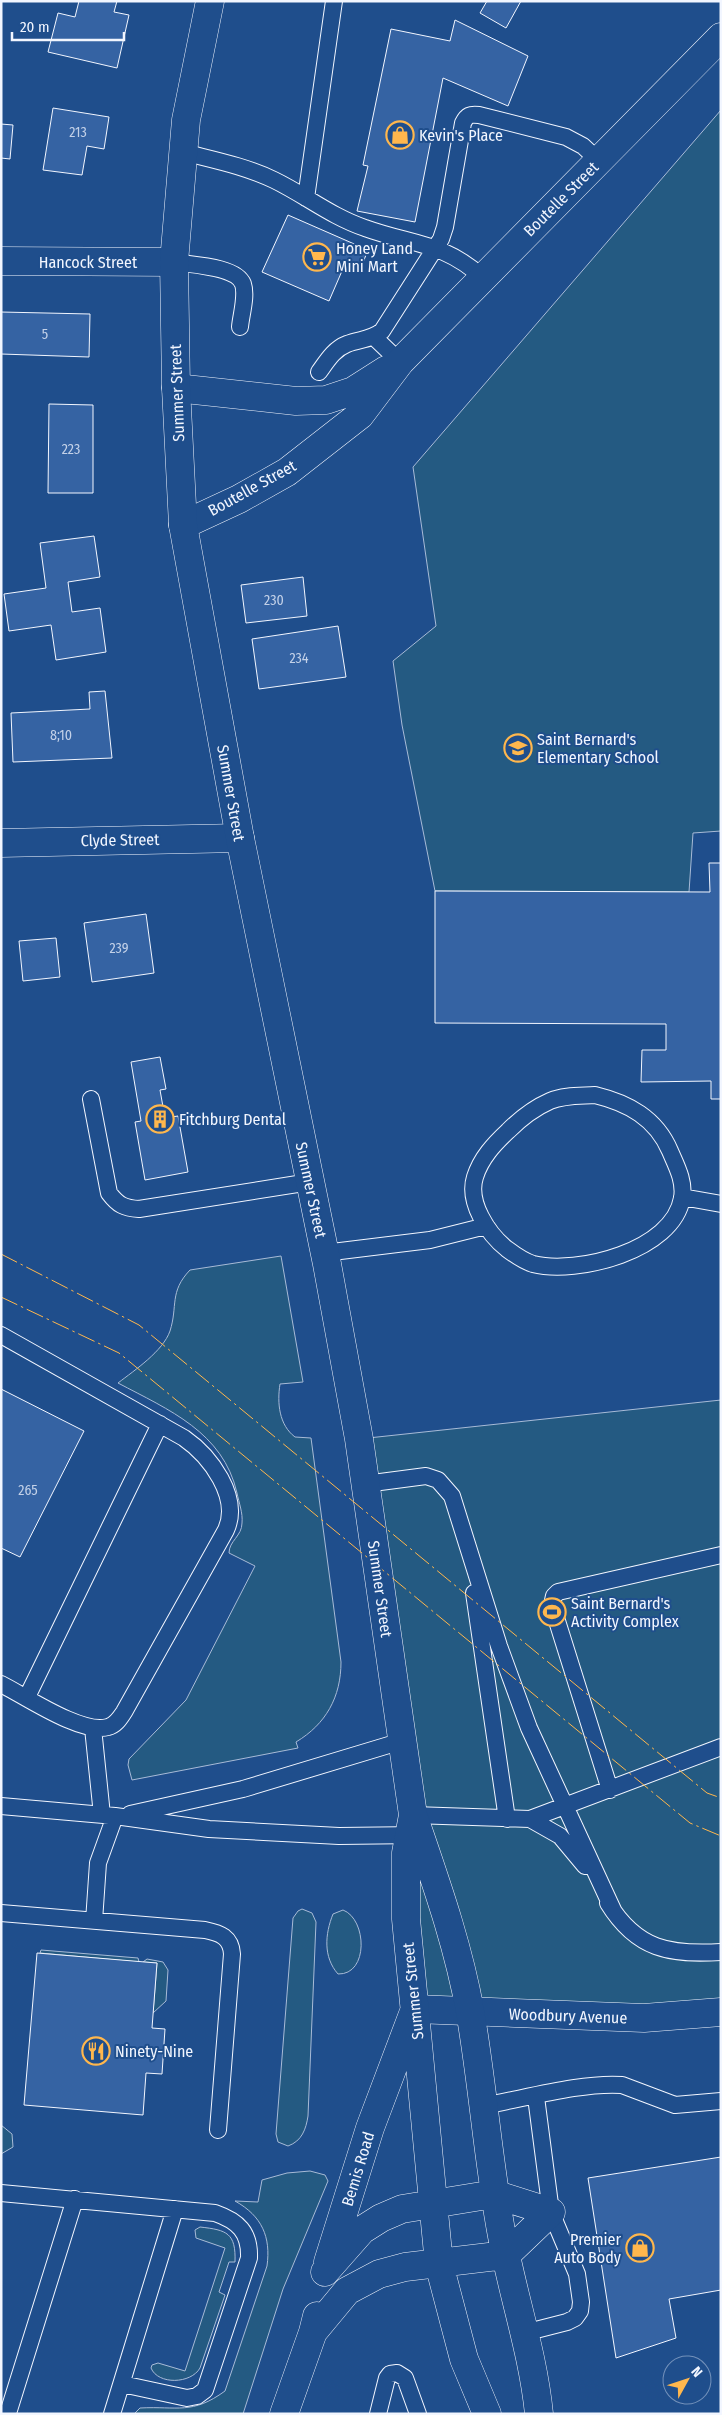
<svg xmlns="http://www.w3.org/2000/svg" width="722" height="2415" viewBox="0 0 722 2415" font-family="'Fira Sans Condensed',sans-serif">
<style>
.green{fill:#245a82;stroke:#a8bbd7}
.building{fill:#3563a3;stroke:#f2f6ff}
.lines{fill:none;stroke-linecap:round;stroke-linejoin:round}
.service-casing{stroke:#f2f6ff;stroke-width:18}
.minor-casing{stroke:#f2f6ff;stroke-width:29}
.tertiary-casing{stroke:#f2f6ff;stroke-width:29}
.secondary-casing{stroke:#f2f6ff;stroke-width:29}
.service{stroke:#1f4e8c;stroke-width:16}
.minor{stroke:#1f4e8c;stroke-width:28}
.tertiary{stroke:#1f4e8c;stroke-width:28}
.secondary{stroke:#1f4e8c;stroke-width:28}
.power{stroke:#ffb74d;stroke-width:1;stroke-dasharray:18 4 2.5 4;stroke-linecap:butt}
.labels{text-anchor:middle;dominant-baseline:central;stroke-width:4;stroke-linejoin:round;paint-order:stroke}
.number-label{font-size:14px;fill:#c3d1e8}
.poi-label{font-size:16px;fill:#f2f6ff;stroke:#1f4e8c;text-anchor:start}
.street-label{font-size:16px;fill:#f2f6ff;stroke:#1f4e8c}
</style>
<rect width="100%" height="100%" fill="#1f4e8c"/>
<path class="green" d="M721,110V831L693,833L689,892L435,891L402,725L393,661L436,626L413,467Z
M281,1256L303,1382L280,1384C277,1403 279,1425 295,1437L311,1438L341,1662C341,1697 326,1724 296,1742L298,1748L132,1780L128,1765L129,1759L186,1700L255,1566L229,1553C229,1541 242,1536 242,1523C243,1513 239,1503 237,1493C223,1432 169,1410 118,1383C135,1370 163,1351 170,1331C178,1306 169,1292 190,1270Z
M721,1400V2012L415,2009L407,1875L359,1439Z
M302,1909L312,1913L316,1922L308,2116C306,2129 302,2141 288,2146L278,2142L276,2134L293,1918L298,1911Z
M343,1910C367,1919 369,1975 338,1974C323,1957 325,1934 333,1914Z
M41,1950L138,1958L139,1962L40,1953Z
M147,1959L163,1962L168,1970L166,2001L153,2013L157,1963L143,1962Z
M1,2125L12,2134L13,2147L1,2154Z
M310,2171L325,2175L328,2181L283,2289L243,2414H134L140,2408C178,2406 192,2415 225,2391L267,2266C271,2237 262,2216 235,2201L258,2202L262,2180L287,2173Z
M200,2227C227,2230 236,2233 235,2262H229L219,2292L225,2295L200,2368C191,2384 158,2385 151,2368L152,2365L158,2363L185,2371L225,2248L196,2238L195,2230Z"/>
<path class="building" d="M79,1H117L114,12L129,15L117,68L48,52L58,13L75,17Z
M487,1H521L506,28L480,13Z
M455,20L528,56L508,106L443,78L415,222L357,211L368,166L363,165L391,29L450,41Z
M53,108L109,117L104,149L87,146L82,175L43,170Z
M1,124L13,125L10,159L1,158Z
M288,215L368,250L360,270L345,264L329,301L262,272Z
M1,312L90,314L89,357L1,354Z
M49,404L93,405V493H48Z
M94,536L100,577L68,582L72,612L100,608L106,652L56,660L51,625L9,631L4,594L46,588L40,543Z
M303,577L307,616L246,623L241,585Z
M338,626L346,677L259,689L252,639Z
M105,691L112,758L13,762L11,713L90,709L89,692Z
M709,863H721V1099H711V1081L641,1082L642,1050H666V1024L435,1023V891L710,892Z
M146,914L154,973L92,982L84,923Z
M56,938L60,977L23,981L19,941Z
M160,1057L166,1089L160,1090L165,1118L178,1116L188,1172L145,1180L135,1122L141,1121L131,1062Z
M1,1389L84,1431L20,1557L1,1548Z
M37,1953L157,1963L152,2028L165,2029L162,2074L146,2073L143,2115L24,2105Z
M721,2157V2290L669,2299L676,2338L616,2358L588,2178Z"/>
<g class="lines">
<g class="service-casing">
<path id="service" d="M183,152C214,160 245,166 274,180C305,195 332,217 365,228C412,245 444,242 483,278
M306,198L334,1
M174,262C191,265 236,266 243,284C247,296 241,315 240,327
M374,337L400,362
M319,372C327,361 334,349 347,344C360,339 371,340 382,331L441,239L445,227L463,123C467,115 470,114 479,115L566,137L583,146L599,161
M595,1095C628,1103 656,1118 670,1151C676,1165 685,1181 682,1198C673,1251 577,1275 533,1264C523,1261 515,1255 507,1249C488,1234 467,1202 475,1177C481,1158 494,1144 508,1131C520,1119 534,1108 550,1101C564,1095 581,1096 595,1095Z
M91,1099L109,1193C118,1205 124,1208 139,1209L310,1182
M682,1197L721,1204
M324,1253L430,1240L486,1226
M1,1335L184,1438C210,1456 241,1497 226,1530L124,1712C120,1718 116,1725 108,1727C82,1735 25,1696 1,1684
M365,1484L426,1476L438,1480L452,1496L499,1646L529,1728L614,1912
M474,1593L507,1819
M27,1697L160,1424
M93,1728L102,1815
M610,1790L552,1605L554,1596L558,1592L721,1555
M1,1806L115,1816L209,1829L339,1836L418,1835
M130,1814L243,1789L402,1741
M413,1815L530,1819L560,1836L585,1866
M530,1819L721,1747
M608,1903C637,1950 670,1955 721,1952
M1,1913L205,1930C220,1933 231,1937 232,1954L218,2130
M94,1921L98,1863L115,1816
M482,2106C523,2099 582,2082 622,2085L675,2105L721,2101
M1,2193L215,2213C238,2221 250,2232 249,2258L205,2390L197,2396L187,2398L122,2384
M524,2333L567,2322L575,2318L580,2311L581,2302L577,2274L551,2212L536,2097
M9,2410L75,2199
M112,2414L175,2209
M378,2414L387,2378L390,2374L397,2373L405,2378L418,2414"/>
</g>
<g class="minor-casing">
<path id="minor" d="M1,261L174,262
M1,843L240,838
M415,2009L644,2018L721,2012"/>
</g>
<g class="tertiary-casing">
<path id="tertiary" d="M176,388L296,401L326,400L353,391L386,370
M183,525L239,499L287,472L360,415L400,362L721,37"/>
</g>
<g class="secondary-casing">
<path id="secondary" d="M210,1L186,120L174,262L176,388L183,525L240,838L327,1264L359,1439L413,1815L406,1853V1919L439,2264L464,2359L487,2414
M413,1815C435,1880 458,1944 470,2011C483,2086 488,2162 502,2236C513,2296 533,2353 539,2414
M328,2262L370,2128L413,2014
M313,2332L347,2291L379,2274L405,2267L506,2255L551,2212L494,2194L402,2209L381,2218L362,2230L325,2272
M284,2414L313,2332L317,2316"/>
</g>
<use href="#service" class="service"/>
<use href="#minor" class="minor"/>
<use href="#tertiary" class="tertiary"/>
<use href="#secondary" class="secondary"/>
<path class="power" d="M1,1254L139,1325L707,1793L721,1798
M1,1297L119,1353L690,1823L721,1836"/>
</g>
<defs>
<g id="shop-ring" transform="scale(1.4375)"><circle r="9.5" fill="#1f4e8c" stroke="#ffb74d" stroke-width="1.5"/><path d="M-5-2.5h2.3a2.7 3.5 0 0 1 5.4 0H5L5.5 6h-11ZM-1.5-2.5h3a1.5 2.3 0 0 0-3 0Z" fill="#ffb74d"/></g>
<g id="supermarket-ring" transform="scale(1.4375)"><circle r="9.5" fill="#1f4e8c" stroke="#ffb74d" stroke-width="1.5"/><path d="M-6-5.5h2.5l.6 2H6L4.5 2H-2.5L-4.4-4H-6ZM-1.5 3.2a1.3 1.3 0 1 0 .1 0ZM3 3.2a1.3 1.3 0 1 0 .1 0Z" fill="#ffb74d"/></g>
<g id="school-ring" transform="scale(1.4375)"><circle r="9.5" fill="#1f4e8c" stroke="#ffb74d" stroke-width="1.5"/><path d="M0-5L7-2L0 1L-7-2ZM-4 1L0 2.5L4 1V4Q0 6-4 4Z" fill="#ffb74d"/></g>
<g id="building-ring" transform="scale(1.4375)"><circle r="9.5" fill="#1f4e8c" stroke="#ffb74d" stroke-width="1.5"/><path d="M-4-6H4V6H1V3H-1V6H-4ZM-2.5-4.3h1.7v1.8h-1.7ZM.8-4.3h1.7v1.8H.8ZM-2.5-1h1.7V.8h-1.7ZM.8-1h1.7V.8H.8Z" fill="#ffb74d"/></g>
<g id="stadium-ring" transform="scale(1.4375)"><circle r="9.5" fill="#1f4e8c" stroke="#ffb74d" stroke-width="1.5"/><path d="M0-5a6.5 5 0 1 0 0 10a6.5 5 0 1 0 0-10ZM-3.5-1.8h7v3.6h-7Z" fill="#ffb74d"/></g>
<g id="restaurant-ring" transform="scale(1.4375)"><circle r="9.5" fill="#1f4e8c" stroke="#ffb74d" stroke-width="1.5"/><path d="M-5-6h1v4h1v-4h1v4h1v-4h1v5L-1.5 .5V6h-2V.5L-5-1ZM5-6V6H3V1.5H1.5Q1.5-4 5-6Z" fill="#ffb74d"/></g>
</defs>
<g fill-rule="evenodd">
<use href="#shop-ring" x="400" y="135"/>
<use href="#supermarket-ring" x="317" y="257"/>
<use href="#school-ring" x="518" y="748"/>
<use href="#building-ring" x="160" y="1119"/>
<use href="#stadium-ring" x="552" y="1612"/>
<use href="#restaurant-ring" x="96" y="2051"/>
<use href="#shop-ring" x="640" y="2248"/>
</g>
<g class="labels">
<g class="number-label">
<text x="78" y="132">213</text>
<text x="45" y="334">5</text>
<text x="71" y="449">223</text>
<text x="274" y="600">230</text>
<text x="299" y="658">234</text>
<text x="61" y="735">8;10</text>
<text x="119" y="948">239</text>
<text x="28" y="1490">265</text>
</g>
<g class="poi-label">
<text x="419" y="135">Kevin's Place</text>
<text x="336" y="248">Honey Land<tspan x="336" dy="18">Mini Mart</tspan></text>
<text x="537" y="739">Saint Bernard's<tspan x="537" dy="18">Elementary School</tspan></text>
<text x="179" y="1119">Fitchburg Dental</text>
<text x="571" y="1603">Saint Bernard's<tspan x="571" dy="18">Activity Complex</tspan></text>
<text x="115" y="2051">Ninety-Nine</text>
<text x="621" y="2239" text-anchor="end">Premier<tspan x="621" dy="18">Auto Body</tspan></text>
</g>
<g class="street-label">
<text transform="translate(561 199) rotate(-45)">Boutelle Street</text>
<text x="88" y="262">Hancock Street</text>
<text transform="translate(177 393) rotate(-92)">Summer Street</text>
<text transform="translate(252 488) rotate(-29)">Boutelle Street</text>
<text transform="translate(231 793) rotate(80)">Summer Street</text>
<text transform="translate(120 840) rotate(-1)">Clyde Street</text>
<text transform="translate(311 1190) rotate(78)">Summer Street</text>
<text transform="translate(380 1589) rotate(82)">Summer Street</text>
<text transform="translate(413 1991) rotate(-96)">Summer Street</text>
<text transform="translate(568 2016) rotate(2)">Woodbury Avenue</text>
<text transform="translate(358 2169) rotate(-73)">Bemis Road</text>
</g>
</g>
<rect width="722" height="2415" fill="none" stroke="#f2f6ff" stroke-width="5"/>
<g transform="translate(687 2380) rotate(50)"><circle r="24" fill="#1f4e8c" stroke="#7391ba"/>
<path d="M0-4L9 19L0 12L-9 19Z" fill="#ffb74d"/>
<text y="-8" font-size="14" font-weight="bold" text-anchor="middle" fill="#f2f6ff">N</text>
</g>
<path d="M12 32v8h112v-8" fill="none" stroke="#f2f6ff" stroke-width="2.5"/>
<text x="20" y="32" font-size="15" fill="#f2f6ff" stroke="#1f4e8c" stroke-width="4" paint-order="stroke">20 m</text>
</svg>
